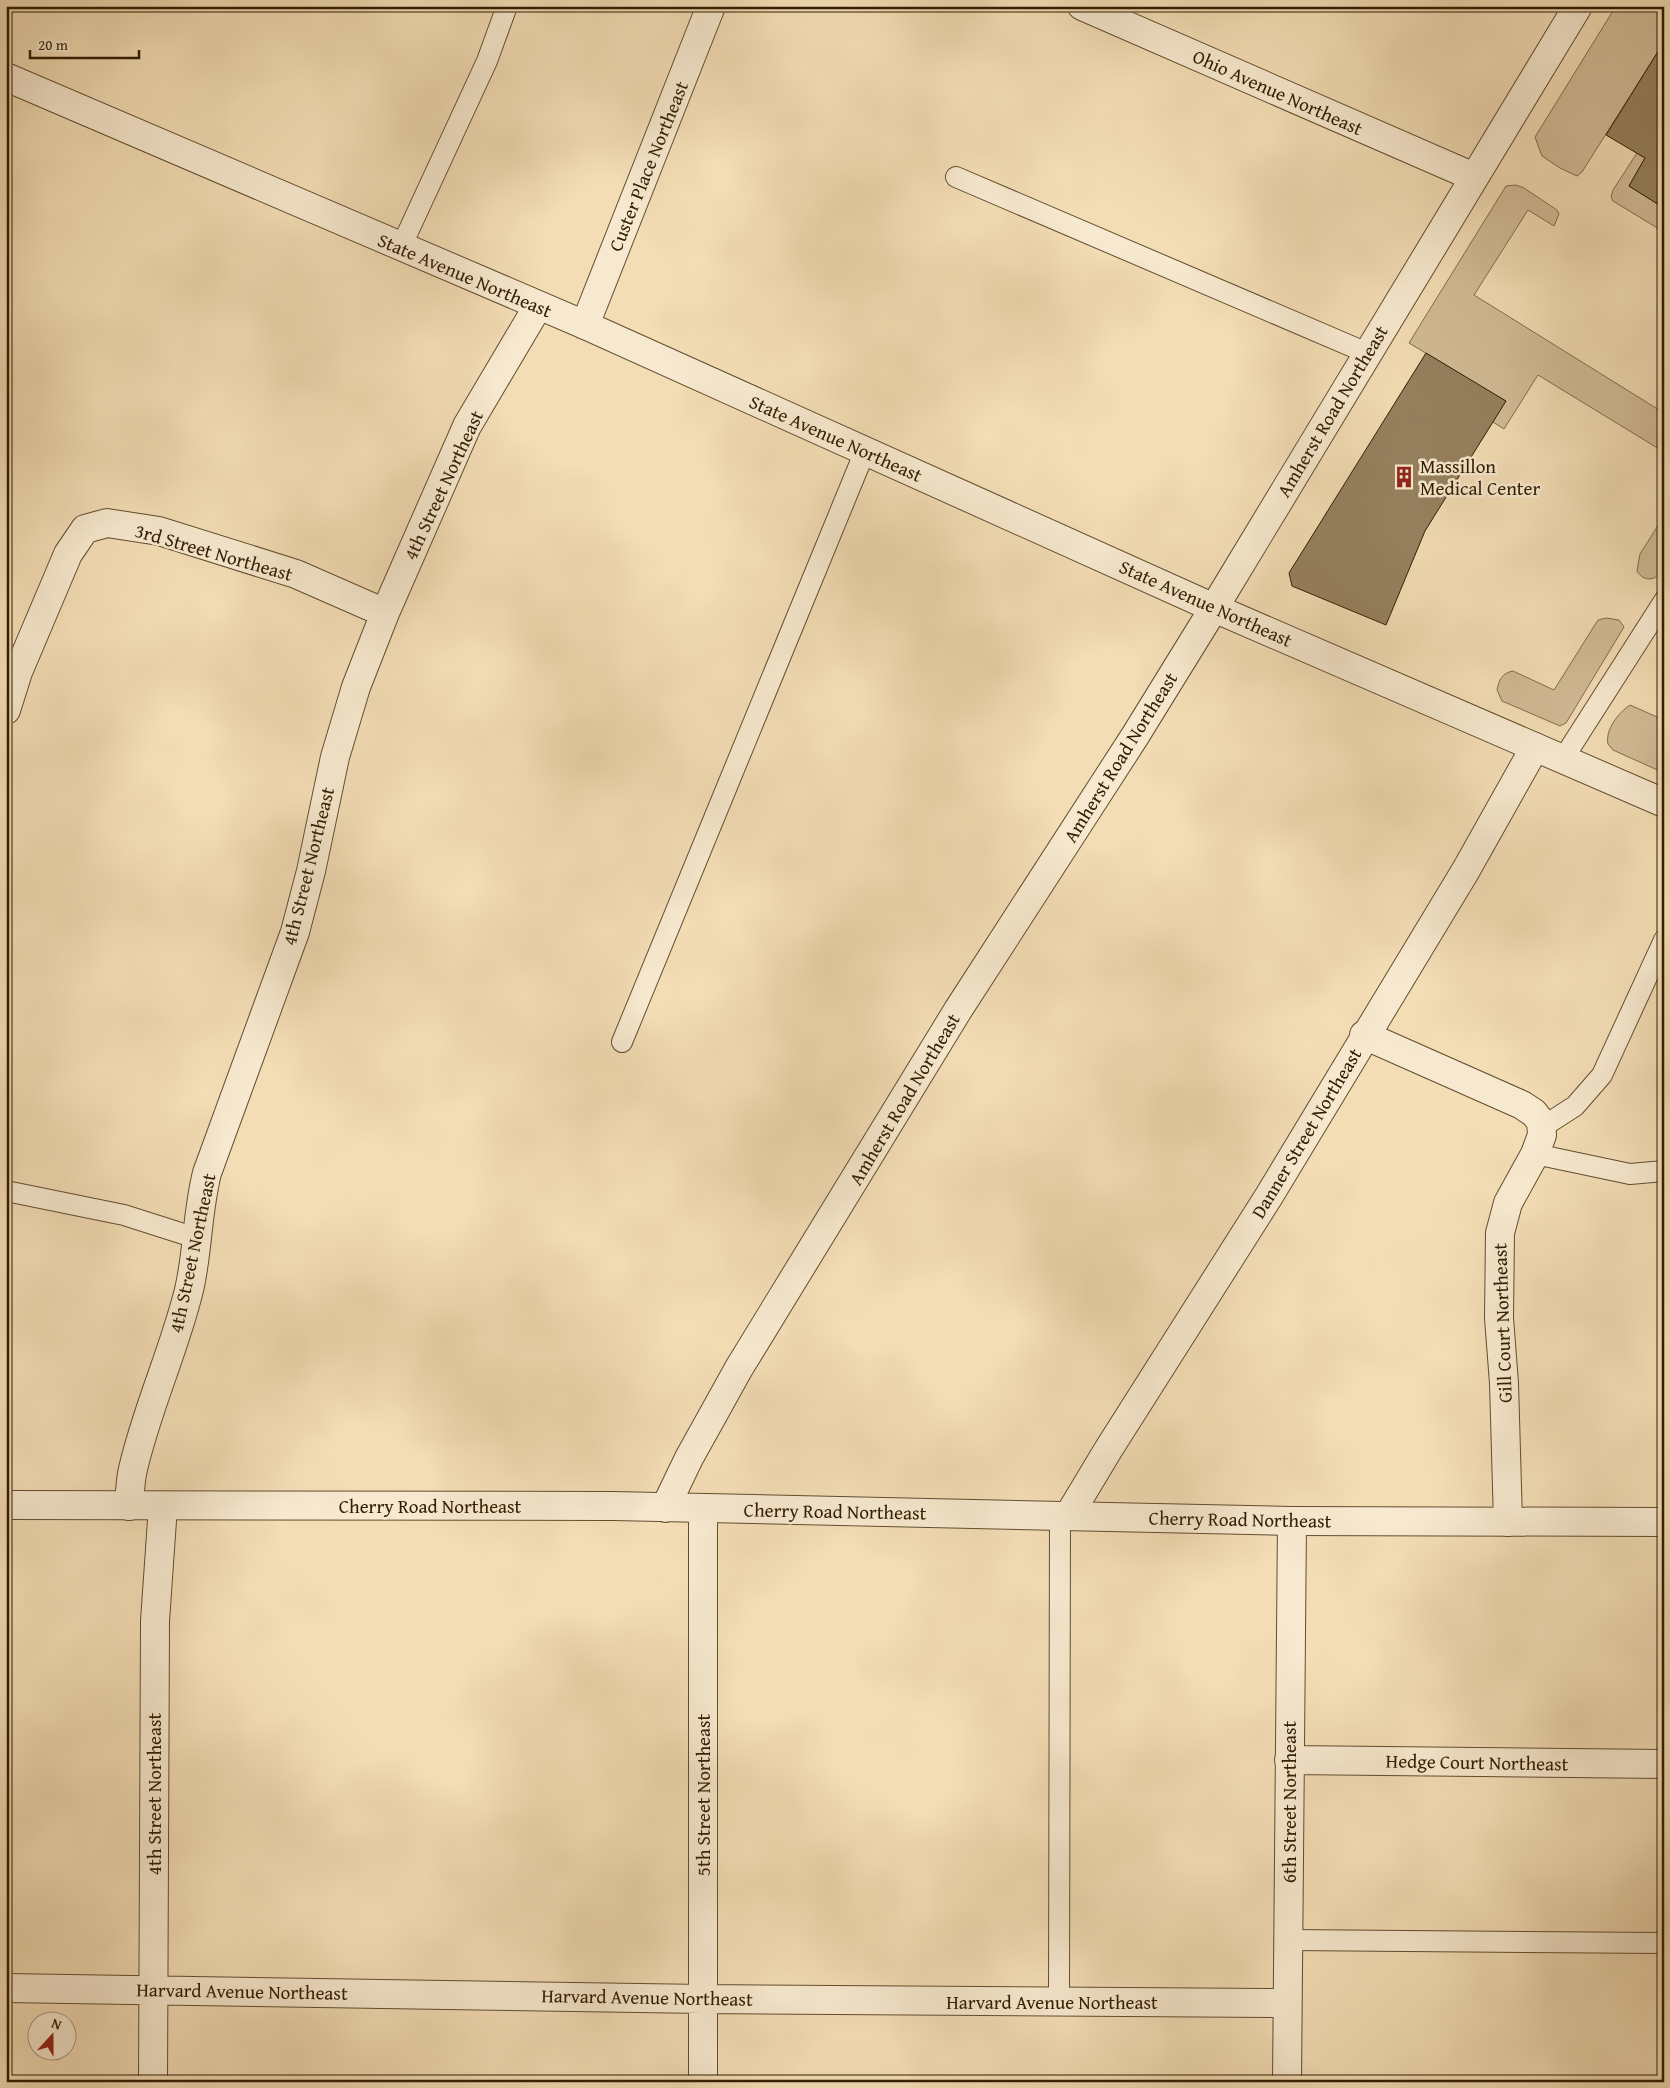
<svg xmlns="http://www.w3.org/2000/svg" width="1670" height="2088" viewBox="0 0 1670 2088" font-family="'Gentium Book Plus',serif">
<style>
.green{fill:#d2bc97;stroke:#826c4c}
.building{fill:#96815f;stroke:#321d02}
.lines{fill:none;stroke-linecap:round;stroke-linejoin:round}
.service-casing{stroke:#624d2f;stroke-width:22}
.minor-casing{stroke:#624d2f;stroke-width:30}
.tertiary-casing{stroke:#624d2f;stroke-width:30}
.service{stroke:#f7e9cf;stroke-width:20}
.minor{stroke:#f7e9cf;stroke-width:28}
.tertiary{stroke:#f7e9cf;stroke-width:28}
.labels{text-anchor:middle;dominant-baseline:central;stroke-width:5;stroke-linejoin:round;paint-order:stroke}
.street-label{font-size:19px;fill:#321d02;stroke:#f7e9cf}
.poi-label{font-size:19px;fill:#321d02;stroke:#f7e9cf;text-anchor:start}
</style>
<rect width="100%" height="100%" fill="#f3ddb5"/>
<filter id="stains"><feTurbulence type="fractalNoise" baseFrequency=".004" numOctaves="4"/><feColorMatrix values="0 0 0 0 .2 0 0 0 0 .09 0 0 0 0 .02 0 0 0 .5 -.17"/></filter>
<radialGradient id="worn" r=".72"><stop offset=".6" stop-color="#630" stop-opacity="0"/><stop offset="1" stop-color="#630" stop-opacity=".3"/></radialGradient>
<path class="green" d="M1616,6H1664V42L1582,172L1577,176L1560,168L1542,156L1535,137Z
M1637,153L1645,158L1629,186L1664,208V232L1613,201L1611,197L1613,190Z
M1516,185L1524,188L1557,210L1559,214L1554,226L1528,210L1474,295L1664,413V452L1538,375L1504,429L1493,422L1505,401L1409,343L1506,186Z
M1664,516C1664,530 1670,578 1650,579C1644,579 1640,576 1637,571L1640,554Z
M1606,618L1619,620L1624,627L1566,723L1560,726L1502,701L1497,690C1499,680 1502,673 1513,671L1554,690L1598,620Z
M1630,705L1664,720V773L1613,750L1608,744C1605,730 1618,713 1630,705Z"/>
<path class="building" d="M1664,42V208L1629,186L1645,158L1606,135Z
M1426,353L1506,401L1425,531L1386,625L1292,586L1289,573Z"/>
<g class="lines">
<g class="service-casing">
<path id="service" d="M956,177L1367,353
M401,247L487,61L507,6
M1563,759L1664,601
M622,1042L865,451
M1541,1128L1575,1106L1602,1075L1664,940
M1535,1154L1630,1174L1664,1171
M6,1191L124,1215L196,1238
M1288,1940L1664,1943
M1059,2002L1060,1515"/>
</g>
<g class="minor-casing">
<path id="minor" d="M1082,6L1474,177
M585,325L711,6
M6,710L18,672L68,554L85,529L107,523L159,531L296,574L385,613
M1364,1035L1522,1105L1534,1113L1541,1122L1542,1135L1535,1154L1508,1203L1500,1233L1499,1318L1504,1383L1508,1522
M129,1506C130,1494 130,1481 133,1469C147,1408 174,1351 189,1290C198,1252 197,1212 207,1173L295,932L311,871L335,757L356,687L385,613L467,426L538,306
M703,1509V2082
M1069,1515L1108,1450L1269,1196L1466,870L1535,747
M1289,1760L1664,1764
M6,1988L704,1999L1287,2003
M153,2082L155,1621L163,1506
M1287,2082L1292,1521"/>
</g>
<g class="tertiary-casing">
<path id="tertiary" d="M6,77L585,325L1214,608L1664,803
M6,1505L613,1506L1292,1521L1664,1522
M665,1508L689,1458L739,1368L958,1010L1135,736L1214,608L1578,6"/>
</g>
<use href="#service" class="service"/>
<use href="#minor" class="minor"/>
<use href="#tertiary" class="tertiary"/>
</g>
<defs>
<g id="building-bare" transform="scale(1.725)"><path d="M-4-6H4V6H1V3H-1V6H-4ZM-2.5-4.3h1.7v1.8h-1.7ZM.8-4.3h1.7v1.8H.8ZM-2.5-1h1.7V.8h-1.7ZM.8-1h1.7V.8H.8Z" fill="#8f2418" stroke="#f7e9cf" stroke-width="2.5" paint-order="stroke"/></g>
</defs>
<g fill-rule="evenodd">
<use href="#building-bare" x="1404" y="477"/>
</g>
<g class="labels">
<g class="street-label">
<text transform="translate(1278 92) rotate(24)">Ohio Avenue Northeast</text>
<text transform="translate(648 166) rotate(-68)">Custer Place Northeast</text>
<text transform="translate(465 275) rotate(23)">State Avenue Northeast</text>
<text transform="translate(1332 411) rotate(-59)">Amherst Road Northeast</text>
<text transform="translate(836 438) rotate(24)">State Avenue Northeast</text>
<text transform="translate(443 485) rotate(-65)">4th Street Northeast</text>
<text transform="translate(214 552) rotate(16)">3rd Street Northeast</text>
<text transform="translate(1206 603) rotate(24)">State Avenue Northeast</text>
<text transform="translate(1120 757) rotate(-58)">Amherst Road Northeast</text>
<text transform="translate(308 866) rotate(-76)">4th Street Northeast</text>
<text transform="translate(904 1099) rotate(-59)">Amherst Road Northeast</text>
<text transform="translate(1306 1133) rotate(-59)">Danner Street Northeast</text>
<text transform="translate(192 1253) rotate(-78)">4th Street Northeast</text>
<text transform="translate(1502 1323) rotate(-92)">Gill Court Northeast</text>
<text x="430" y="1506">Cherry Road Northeast</text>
<text transform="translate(835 1511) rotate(1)">Cherry Road Northeast</text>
<text transform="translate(1240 1519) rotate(1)">Cherry Road Northeast</text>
<text transform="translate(1477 1762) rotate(1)">Hedge Court Northeast</text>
<text transform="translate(154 1794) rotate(-90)">4th Street Northeast</text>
<text transform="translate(703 1795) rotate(-90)">5th Street Northeast</text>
<text transform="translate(1289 1802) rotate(-90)">6th Street Northeast</text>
<text transform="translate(242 1991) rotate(1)">Harvard Avenue Northeast</text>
<text transform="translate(647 1997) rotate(1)">Harvard Avenue Northeast</text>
<text x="1052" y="2002">Harvard Avenue Northeast</text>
</g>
<g class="poi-label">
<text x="1420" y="466">Massillon<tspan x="1420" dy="22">Medical Center</tspan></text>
</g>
</g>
<rect width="1670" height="2088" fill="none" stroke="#f3ddb5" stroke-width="25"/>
<rect x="8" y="8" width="1655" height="2073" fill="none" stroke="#321d02" stroke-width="2.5"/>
<rect x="12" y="12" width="1645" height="2063" fill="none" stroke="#321d02"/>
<g transform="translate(52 2036) rotate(21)"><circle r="24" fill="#f7e9cf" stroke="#a8977d"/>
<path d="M0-4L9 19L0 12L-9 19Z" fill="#8f2418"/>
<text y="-8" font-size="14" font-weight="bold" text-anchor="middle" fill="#321d02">N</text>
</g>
<path d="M30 50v8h109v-8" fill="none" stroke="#321d02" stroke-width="2.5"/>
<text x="38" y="50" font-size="15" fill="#321d02" stroke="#f7e9cf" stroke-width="4" paint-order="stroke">20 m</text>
<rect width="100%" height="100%" filter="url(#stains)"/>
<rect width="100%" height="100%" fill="url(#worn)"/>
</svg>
